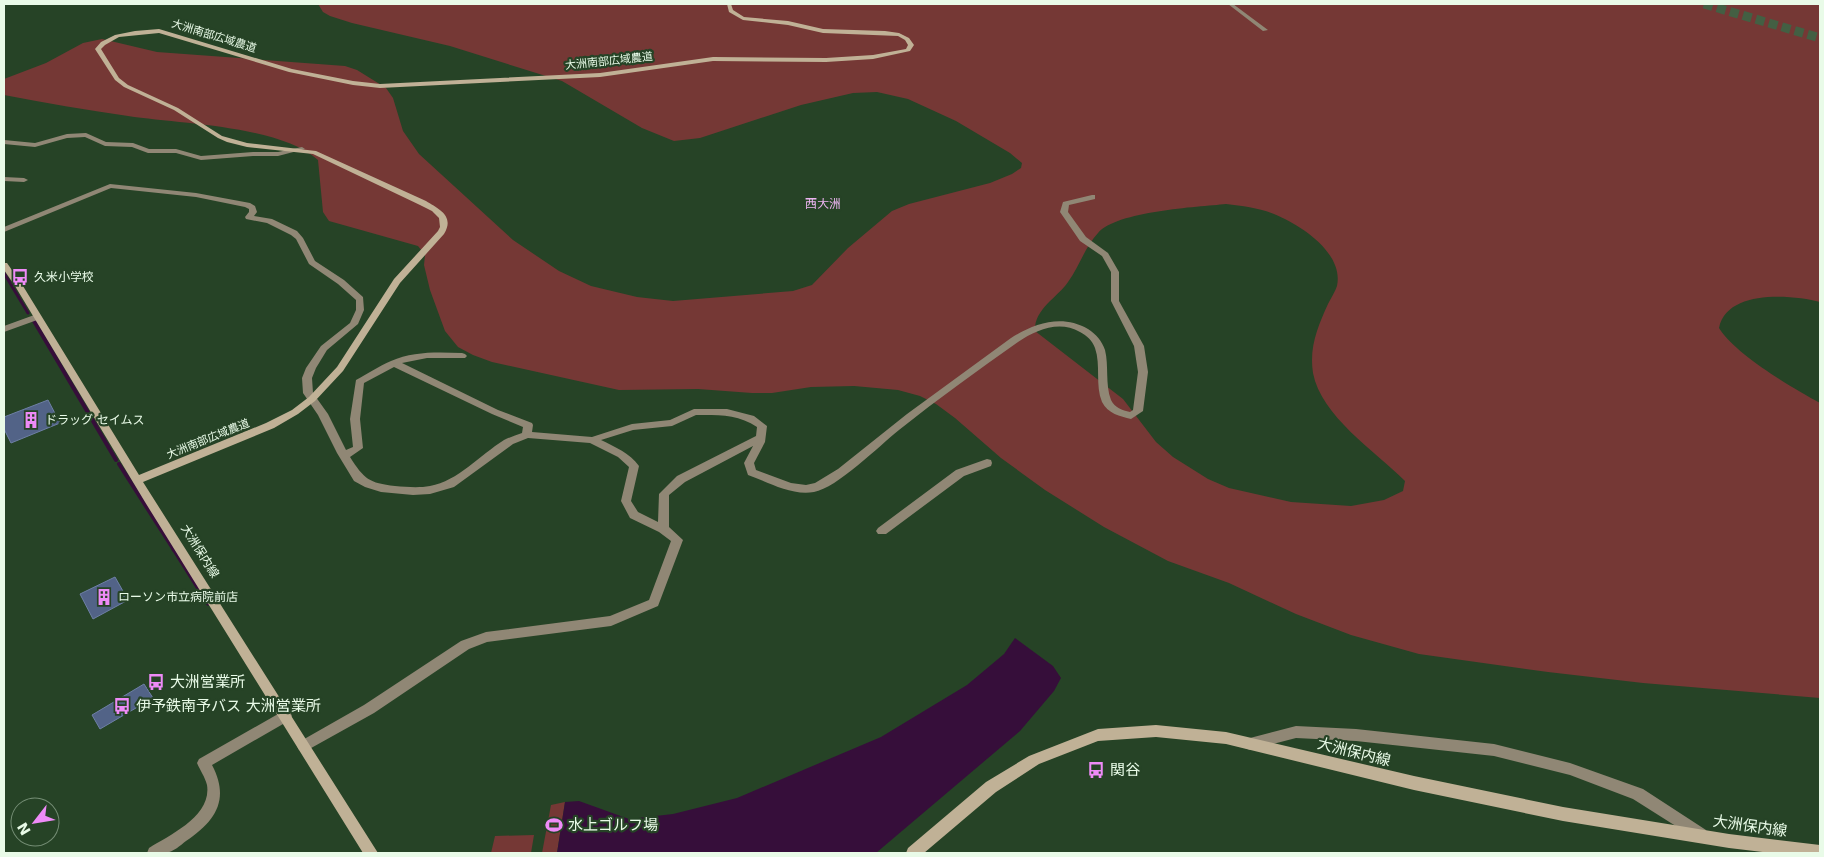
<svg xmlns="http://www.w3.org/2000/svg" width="1824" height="857" viewBox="0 0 1824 857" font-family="'DejaVu Sans','Noto Sans JP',sans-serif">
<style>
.green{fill:#753835;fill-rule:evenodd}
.water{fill:#360e3a}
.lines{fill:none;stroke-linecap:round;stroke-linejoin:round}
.stream-far2{stroke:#360e3a;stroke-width:3}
.stream-far1{stroke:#360e3a;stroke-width:4}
.stream{stroke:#360e3a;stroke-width:5}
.building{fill:#526387;stroke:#6e80a5}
.highway-tunnel{stroke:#435f43;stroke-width:9;stroke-dasharray:9 4.5;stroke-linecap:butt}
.street{fill:#908775;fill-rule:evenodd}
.secondary{fill:#c0b196;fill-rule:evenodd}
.labels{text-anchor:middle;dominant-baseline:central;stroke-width:4.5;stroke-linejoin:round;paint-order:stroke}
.far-street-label{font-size:11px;fill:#e9fbe8;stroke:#264326}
.far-quarter-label{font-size:12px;fill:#ecb5f1;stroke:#264326}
.poi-label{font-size:12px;fill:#e9fbe8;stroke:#264326;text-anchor:start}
.street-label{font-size:12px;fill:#e9fbe8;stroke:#264326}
.near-poi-label{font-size:15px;fill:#e9fbe8;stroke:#264326;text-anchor:start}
.near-street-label{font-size:15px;fill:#e9fbe8;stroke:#264326}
</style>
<rect width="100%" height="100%" fill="#264326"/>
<path class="green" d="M318,4H1820V302C1792,295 1727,289 1719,328C1736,355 1791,387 1820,403V698L1643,683L1548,672L1419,654L1351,635L1296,614L1229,583L1168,561L1104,527L1045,490L1001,458L955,418L936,404L920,396L898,390L854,386L811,387L772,393H752L698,389L619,390L492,362L473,355L458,347L445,331L430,290L424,265L425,255L418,246L329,221L323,212L318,160C279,125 179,124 128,116C86,110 45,103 4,95V79L46,63L83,43L102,39L157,52L345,66L357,70L386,88L393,98L403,131L419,154L513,240L559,271L591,286L637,297L673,301L793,291L812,285L848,248L892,211L909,204L990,183L1012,174L1021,168L1022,163L1010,153L956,121L908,99L877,92L853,93L801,105L700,138L674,141L642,128L562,81L450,46L352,23L330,16L323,12ZM1226,204C1243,206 1259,208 1274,214C1301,225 1344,253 1337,286C1335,292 1331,298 1328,304C1318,326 1309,347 1313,373C1321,416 1375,451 1405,481L1403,491L1384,500L1351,506L1291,502L1229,488L1208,479L1173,457L1156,442L1123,399L1035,331C1034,309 1057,298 1068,282C1079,267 1085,247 1098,233C1117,211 1197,207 1226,204Z
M565,802L557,853H542L551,805Z
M534,835L531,853H491L495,836Z"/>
<path class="water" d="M1015,638L1053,666L1061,678L1054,691L1020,731L876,853H557L565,802L579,801L629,819L673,814L737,798L881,737L967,685L1004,654Z"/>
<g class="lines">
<path class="stream-far2" d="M4,273L28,313"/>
<path class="stream-far1" d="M34,321L116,460
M119,464L174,550"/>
<path class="stream" d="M174,549L208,603"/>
</g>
<path class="building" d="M48,400L60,423L11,443L4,429V417Z
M115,577L128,600L93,619L80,594Z
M144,684L153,698L100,729L92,715Z"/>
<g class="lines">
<path class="highway-tunnel" d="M1704,4L1820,38"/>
<path class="street" d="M1228,4H1233L1268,30L1263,31Z
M86,133L106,142L133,143L149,149H176L201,156L253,152H278L302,147L305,149L278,156H253L201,160L176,153H148L132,147L105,146L85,137L67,138L35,147L4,144V140L35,143L67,134Z
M4,177L24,178L28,180L24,182L4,181Z
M110,184L196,193L250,203L255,206L257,212L254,216L272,219L297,231L303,238L315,261L344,280L363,297L364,310L358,324L327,350L316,368L312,378L313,393L328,414L346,450L353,447L350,419L356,380C367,374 379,366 391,361C413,351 438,352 462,353L465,354L467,356L465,358H427L402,363L498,410L532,423L533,425L532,432L592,437L632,424L670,420L694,409H727L754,416L767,426L765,442L754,463L756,470L791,483L806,485L815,483L838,469L907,414L1011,338C1035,323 1062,314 1088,329C1096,334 1102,341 1105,350C1109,366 1105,384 1111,400C1115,408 1122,410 1130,412L1133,410L1138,372L1134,346L1111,301V272L1102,256L1080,241L1060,212L1063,202L1092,195H1095V199L1069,205L1068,212L1086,237L1108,253L1119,272V301L1144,346L1148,372L1143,411L1131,419C1120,416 1108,414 1102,402C1095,385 1101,365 1095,348C1092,340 1087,336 1080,332C1059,320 1036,330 1018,342C978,370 938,399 899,430C879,446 837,488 814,492C791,496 768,482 748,475L744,463L753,446L685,482L669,495V527L683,540L658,606L611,626L487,642L469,649L374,713L304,752L299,750L297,746L299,742L364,705L461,641L486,632L610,616L649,600L671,541L659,532L630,518L621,501L629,467L618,457L590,443L528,438L513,444L454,487L430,494L413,495L381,492L365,487L354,481L337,453L318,415L303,393L302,378L306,368L321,346L350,323L356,310V300L338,284L309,264L296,239L291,235L267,223L246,219L245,217L249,212V209L245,207L196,197L111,188L4,232V227ZM394,367L492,414L523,427L522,433C516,435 510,437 504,440C480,455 458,481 430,486C419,488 407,487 395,486C369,483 364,479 350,457L363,448L360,419L364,383ZM696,415C718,415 738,414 757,427L756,436L677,476L659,494L658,522L638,512L631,501L639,466C630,453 615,447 601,440L633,430L672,426Z
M37,314L40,315L41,317L40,319L4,332V326Z
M987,459L991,460L992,463L991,466L964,476L886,534H878L876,531L878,528L956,470Z
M285,710L290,712L292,716L290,720L212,765C230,799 216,821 186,841C181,845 173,852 166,853C161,855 153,853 147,853L149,848C170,835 212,816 207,785C205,777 200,770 197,763L199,759Z
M1296,726L1356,729L1494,744L1570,763L1643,789L1706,830L1708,835L1706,840L1701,842L1633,799L1570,775L1494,756L1356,741L1296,738L1250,750L1245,748L1243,744L1245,740L1250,738Z"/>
<path class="secondary" d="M727,4H731L733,10L744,17L788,21L823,29L885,31L899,33L909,38L914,45L910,51L873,59L826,62L713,61L600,77L380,88L353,85L289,72L159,33L119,37L105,45L101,49L119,78L128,85L178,108L222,136L247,143L316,151L426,201C439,209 455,216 444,234L400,283L343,371L315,401L298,414L274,428L143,482L378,853H363L145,502L15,286L4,270V263H7L23,286L139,475L266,423L292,410L309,397L337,367L394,279L438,231L440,227L439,218L432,211L420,205L313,154L247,147L227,142L218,138L174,110L124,87L115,80L95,49L101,42L115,35L135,31L159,29L292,69L353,81L380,84L600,73L713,57L826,58L873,55L906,49L908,45L905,40L898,36L823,33L788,25L743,20L729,12Z
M1156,725L1226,732L1414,776L1563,807L1729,834L1820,845V853H1771L1729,848L1563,821L1414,790L1226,744L1156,737L1098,741L1039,764L996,792L924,853H906L908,848L986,782L1029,756L1098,729Z"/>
</g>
<defs>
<g id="bus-bare" transform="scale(1.35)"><path d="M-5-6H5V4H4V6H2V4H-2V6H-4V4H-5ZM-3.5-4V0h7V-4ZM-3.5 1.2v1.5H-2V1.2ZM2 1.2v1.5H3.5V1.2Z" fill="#ee8bf7" stroke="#264326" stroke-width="2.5" paint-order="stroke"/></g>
<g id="building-bare" transform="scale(1.35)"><path d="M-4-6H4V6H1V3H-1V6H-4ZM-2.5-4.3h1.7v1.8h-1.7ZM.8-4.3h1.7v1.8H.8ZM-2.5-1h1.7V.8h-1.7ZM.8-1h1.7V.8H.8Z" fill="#ee8bf7" stroke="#264326" stroke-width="2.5" paint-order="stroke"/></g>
<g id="stadium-bare" transform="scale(1.35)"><path d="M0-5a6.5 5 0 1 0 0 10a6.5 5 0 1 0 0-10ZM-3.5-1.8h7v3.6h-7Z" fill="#ee8bf7" stroke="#264326" stroke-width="2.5" paint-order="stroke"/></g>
</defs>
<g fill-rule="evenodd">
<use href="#bus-bare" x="20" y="277"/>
<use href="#building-bare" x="31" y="420"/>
<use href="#building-bare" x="104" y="597"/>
<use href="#bus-bare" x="156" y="682"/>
<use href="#bus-bare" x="122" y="706"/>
<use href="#bus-bare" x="1096" y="770"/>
<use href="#stadium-bare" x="554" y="825"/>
</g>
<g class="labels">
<g class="far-street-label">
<text transform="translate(214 36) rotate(17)">大洲南部広域農道</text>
<text transform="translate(609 61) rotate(-6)">大洲南部広域農道</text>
<text transform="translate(208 439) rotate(-22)">大洲南部広域農道</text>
</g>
<g class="far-quarter-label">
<text x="823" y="204">西大洲</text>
</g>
<g class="poi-label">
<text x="34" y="277">久米小学校</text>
<text x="45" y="420">ドラッグ セイムス</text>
<text x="118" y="597">ローソン市立病院前店</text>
</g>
<g class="street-label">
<text transform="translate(200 551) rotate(58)">大洲保内線</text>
</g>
<g class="near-poi-label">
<text x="170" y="682">大洲営業所</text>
<text x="136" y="706">伊予鉄南予バス 大洲営業所</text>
<text x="1110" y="770">関谷</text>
<text x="568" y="825">水上ゴルフ場</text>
</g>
<g class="near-street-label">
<text transform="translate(1354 752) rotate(14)">大洲保内線</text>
<text transform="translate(1750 826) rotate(8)">大洲保内線</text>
</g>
</g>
<rect width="1824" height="857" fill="none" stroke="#e9fbe8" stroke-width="10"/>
<g transform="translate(35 822) rotate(239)"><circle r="24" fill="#264326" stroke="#748d74"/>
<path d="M0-4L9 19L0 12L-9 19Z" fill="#ee8bf7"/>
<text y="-8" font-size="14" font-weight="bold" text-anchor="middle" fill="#e9fbe8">N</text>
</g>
</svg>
